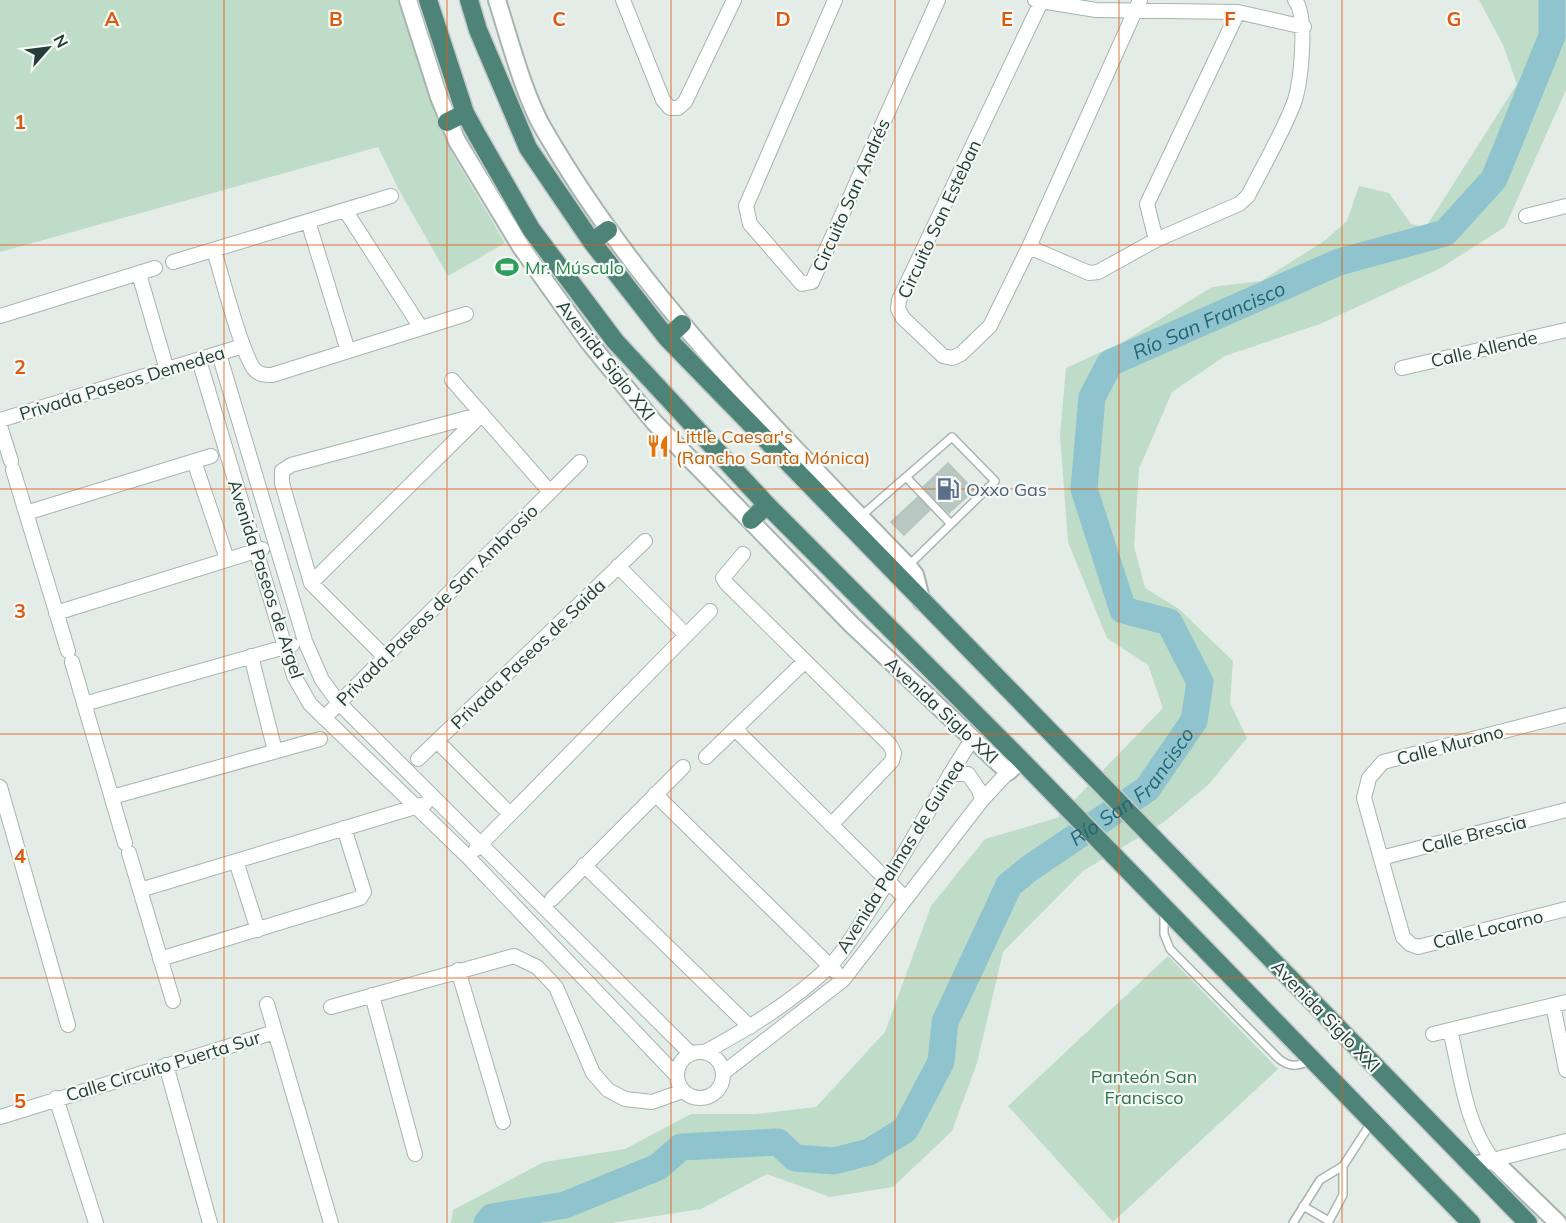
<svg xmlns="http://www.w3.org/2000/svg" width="1566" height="1223" viewBox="0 0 1566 1223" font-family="Mulish,sans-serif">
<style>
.green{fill:#bedcc7}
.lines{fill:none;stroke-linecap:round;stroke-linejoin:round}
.river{stroke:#8fc3cd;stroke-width:27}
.building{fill:#b9c7c2;stroke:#b6c5bf;stroke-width:1.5}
.service-casing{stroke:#a7b4af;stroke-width:10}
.minor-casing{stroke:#a7b4af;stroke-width:16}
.tertiary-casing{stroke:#a7b4af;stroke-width:20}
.trunk-casing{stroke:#c2c9c7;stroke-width:21}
.service{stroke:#fff;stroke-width:7}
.minor{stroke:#fff;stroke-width:14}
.tertiary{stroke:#fff;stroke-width:16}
.trunk{stroke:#4e8378;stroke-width:18}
.grid{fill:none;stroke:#de580e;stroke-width:1.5;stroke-opacity:0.55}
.labels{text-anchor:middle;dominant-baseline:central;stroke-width:4.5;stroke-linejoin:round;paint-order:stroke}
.street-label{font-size:18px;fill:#243d36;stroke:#f4f9f6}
.leisure-label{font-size:18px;fill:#27864d;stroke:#f4f9f6;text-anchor:start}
.food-label{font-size:18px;fill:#c56008;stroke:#f4f9f6;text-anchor:start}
.service-label{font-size:18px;fill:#4e5e75;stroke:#f4f9f6;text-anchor:start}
.park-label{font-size:18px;fill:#31714b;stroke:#f4f9f6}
.water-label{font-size:20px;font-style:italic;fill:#226575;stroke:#f4f9f6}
.grid-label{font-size:20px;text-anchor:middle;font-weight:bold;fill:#de580e;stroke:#f4f9f6;stroke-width:4.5;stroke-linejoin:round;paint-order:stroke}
</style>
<rect width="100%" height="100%" fill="#e4ece8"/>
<path class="green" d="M0,0H402L452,153L505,243L448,276L399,190L378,147L0,252Z
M1479,0H1566V90L1505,227L1439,269L1320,324L1225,356L1172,392L1139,469L1134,546L1145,588L1179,609L1233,661L1230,703L1247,738L1209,784L1164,822L1083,871L1003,952L977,1063L952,1131L893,1187L830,1197L767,1174L701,1209L611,1223H451L453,1210L544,1162L625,1149L691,1114H755L816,1107L885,1032L931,906L985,839L1057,818L1163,708L1148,665L1107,638L1068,542L1060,435L1066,368L1123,342L1212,287L1261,281L1324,241L1347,221L1359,186L1389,193L1411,224L1426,227L1517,84L1503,45Z
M1168,956L1278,1069L1113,1222L1008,1106Z"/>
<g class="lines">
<path class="river" id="s1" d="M487,1223L492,1217L565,1205L658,1167L681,1147L778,1142L795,1158L834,1161L869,1152L905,1130L941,1062L945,1022L1009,885L1030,868L1147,789L1194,721L1200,682L1169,622L1123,610L1084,489L1092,397L1110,363L1339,262L1445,233L1494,179L1552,36V0"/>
</g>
<path class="building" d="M948,463L974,490L949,513L923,487Z
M918,497L930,510L904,535L891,522Z"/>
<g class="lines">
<g class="service-casing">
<path id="service" d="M906,477L951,524
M861,516L952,437L995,481L908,566
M1164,912V934L1170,949L1279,1059C1291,1068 1297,1066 1311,1061
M1303,1206L1329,1221
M1293,1223L1320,1180L1343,1166L1371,1123
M1328,1223L1343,1195V1166"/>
</g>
<g class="minor-casing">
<path id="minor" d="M623,0L663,100L670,108H678L685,102L734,0
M835,0L746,206L750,224L802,284L812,282L938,0
M1035,0L1096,10L1238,12L1304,27
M1041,2L899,300L898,309L903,318L943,356L952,358L961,354L990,326L1029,247L1140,0
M345,210L421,328
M1526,216L1566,206
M308,221L348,351
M1156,240L1147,204L1238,12
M1029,247L1089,273L1098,272L1156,240L1239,204L1248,196C1263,166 1284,131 1295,100C1301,80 1308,16 1295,0
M214,250C221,273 242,356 255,370C260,375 265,375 272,375L466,314
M173,262L391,196
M139,274L167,370
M0,316L155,268
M219,354L305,641L322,680L339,703L691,1054
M199,360L285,647L294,676L310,704L468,857L677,1076
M1402,368L1566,330
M452,380L550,492
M0,420L243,346
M0,426L11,461
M194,461L227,559
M13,470L68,651
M26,513L211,456
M743,554L723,578L726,583L890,745L894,753L892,761L831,825
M618,566L686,635
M311,583L480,416
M56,613L262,549
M251,656L275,751
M385,657L311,583L282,483V471L291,465L482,414
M72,662L125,843
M84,704L292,645
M1566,715L1383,762L1369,778L1364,798L1403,937L1410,944L1418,947L1566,909
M324,718L580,462
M735,729L905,898
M437,741L510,814
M706,757L804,662
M418,759L645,541
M950,774H968L979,790L982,800
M0,787L68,1025
M655,794L836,972
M112,797L320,739
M476,849L710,611
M129,853L173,1001
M1381,858L1566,810
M236,861L258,930
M584,865L750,1027
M140,890L425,804
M552,899L683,767
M160,959L360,898L364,892L344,828
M458,970L503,1122
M372,995L415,1154
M267,1004L331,1223
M1553,1005L1566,1070
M331,1007L514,956L537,967L556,987L593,1073L608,1090L625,1099L652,1102L683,1091
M1450,1030C1461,1074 1465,1124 1493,1160L1566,1141
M1433,1034L1566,1002
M705,1052C749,1028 792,1002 829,967C845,951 857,929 869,911C906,854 936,794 973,738
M677 1075a23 23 0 1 1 46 0a23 23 0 1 1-46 0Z
M166,1065L210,1223
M723,1073L843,980L982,800L1008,772
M56,1098L96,1223
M0,1117L275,1032"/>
</g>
<g class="tertiary-casing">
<path id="tertiary" d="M408,0L439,97L457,141L521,247L588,341L654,422L851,624L1008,772L1021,760
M497,0C509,38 524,95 543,128C638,294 777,430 908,566L915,575L922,602
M1472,1166L1493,1160L1558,1223"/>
</g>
<g class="trunk-casing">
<path id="trunk" d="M428,0L465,113L477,135L531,229L615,341L767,505L1021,760L1471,1223
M469,0L478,30L528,148L592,242L667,338L1528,1223
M447,122L465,113
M592,242L608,230
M667,338L682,324
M751,520L767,505"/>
</g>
<use href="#service" class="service"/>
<use href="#minor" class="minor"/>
<use href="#tertiary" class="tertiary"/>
<use href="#trunk" class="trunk"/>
</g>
<path class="grid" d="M224,0V1223M447,0V1223M671,0V1223M895,0V1223M1119,0V1223M1342,0V1223M0,245H1566M0,489H1566M0,734H1566M0,978H1566"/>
<defs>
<g id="stadium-bare" transform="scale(1.8)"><path d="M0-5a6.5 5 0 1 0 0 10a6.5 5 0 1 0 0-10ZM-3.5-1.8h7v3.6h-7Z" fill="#2e9e5b" stroke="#f4f9f6" stroke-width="2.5" paint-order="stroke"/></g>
<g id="restaurant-bare" transform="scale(1.8)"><path d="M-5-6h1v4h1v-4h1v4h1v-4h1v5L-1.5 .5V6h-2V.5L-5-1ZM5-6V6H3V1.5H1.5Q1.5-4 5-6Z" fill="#e8710a" stroke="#f4f9f6" stroke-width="2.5" paint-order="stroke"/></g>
<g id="fuel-bare" transform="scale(1.8)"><path d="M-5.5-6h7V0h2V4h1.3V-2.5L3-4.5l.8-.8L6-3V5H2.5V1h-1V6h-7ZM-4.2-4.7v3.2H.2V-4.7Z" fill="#5c6f8a" stroke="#f4f9f6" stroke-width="2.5" paint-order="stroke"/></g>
</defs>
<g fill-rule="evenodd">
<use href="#stadium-bare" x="507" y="267"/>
<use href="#restaurant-bare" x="658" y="446"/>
<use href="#fuel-bare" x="948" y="489"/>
</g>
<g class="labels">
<g class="street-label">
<text transform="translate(851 195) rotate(-66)">Circuito San Andrés</text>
<text transform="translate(939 219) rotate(-65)">Circuito San Esteban</text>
<text transform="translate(1484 349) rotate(-13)">Calle Allende</text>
<text transform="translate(606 360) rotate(52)">Avenida Siglo XXI</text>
<text transform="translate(122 383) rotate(-17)">Privada Paseos Demedea</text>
<text transform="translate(266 579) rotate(72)">Avenida Paseos de Argel</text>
<text transform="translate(437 605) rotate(-45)">Privada Paseos de San Ambrosio</text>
<text transform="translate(528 654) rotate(-44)">Privada Paseos de Saida</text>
<text transform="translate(942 710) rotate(43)">Avenida Siglo XXI</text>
<text transform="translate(1450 745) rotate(-15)">Calle Murano</text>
<text transform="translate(1474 834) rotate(-14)">Calle Brescia</text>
<text transform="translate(900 856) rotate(-58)">Avenida Palmas de Guinea</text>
<text transform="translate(1488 929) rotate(-14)">Calle Locarno</text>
<text transform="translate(1326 1016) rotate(46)">Avenida Siglo XXI</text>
<text transform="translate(163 1066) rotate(-17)">Calle Circuito Puerta Sur</text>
</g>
<g class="leisure-label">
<text x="525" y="267">Mr. Músculo</text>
</g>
<g class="food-label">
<text x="676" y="436">Little Caesar's<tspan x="676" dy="21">(Rancho Santa Mónica)</tspan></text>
</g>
<g class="service-label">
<text x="966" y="489">Oxxo Gas</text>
</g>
<g class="park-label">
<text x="1144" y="1076">Panteón San<tspan x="1144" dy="21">Francisco</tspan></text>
</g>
<g class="water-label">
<text stroke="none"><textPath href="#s1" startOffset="1490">Río San Francisco</textPath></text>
<text stroke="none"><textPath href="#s1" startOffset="878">Río San Francisco</textPath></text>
</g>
</g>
<g class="grid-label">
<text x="112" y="26">A</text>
<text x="336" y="26">B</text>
<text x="559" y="26">C</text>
<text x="783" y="26">D</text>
<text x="1007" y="26">E</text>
<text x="1230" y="26">F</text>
<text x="1454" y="26">G</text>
<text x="20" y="129">1</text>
<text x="20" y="374">2</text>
<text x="20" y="618">3</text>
<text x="20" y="863">4</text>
<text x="20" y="1108">5</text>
</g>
<g transform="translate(48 48) rotate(62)" stroke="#f4f9f6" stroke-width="4.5" paint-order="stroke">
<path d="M0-4.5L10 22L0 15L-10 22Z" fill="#243d36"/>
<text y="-9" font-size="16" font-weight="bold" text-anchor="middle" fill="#243d36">N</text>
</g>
</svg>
